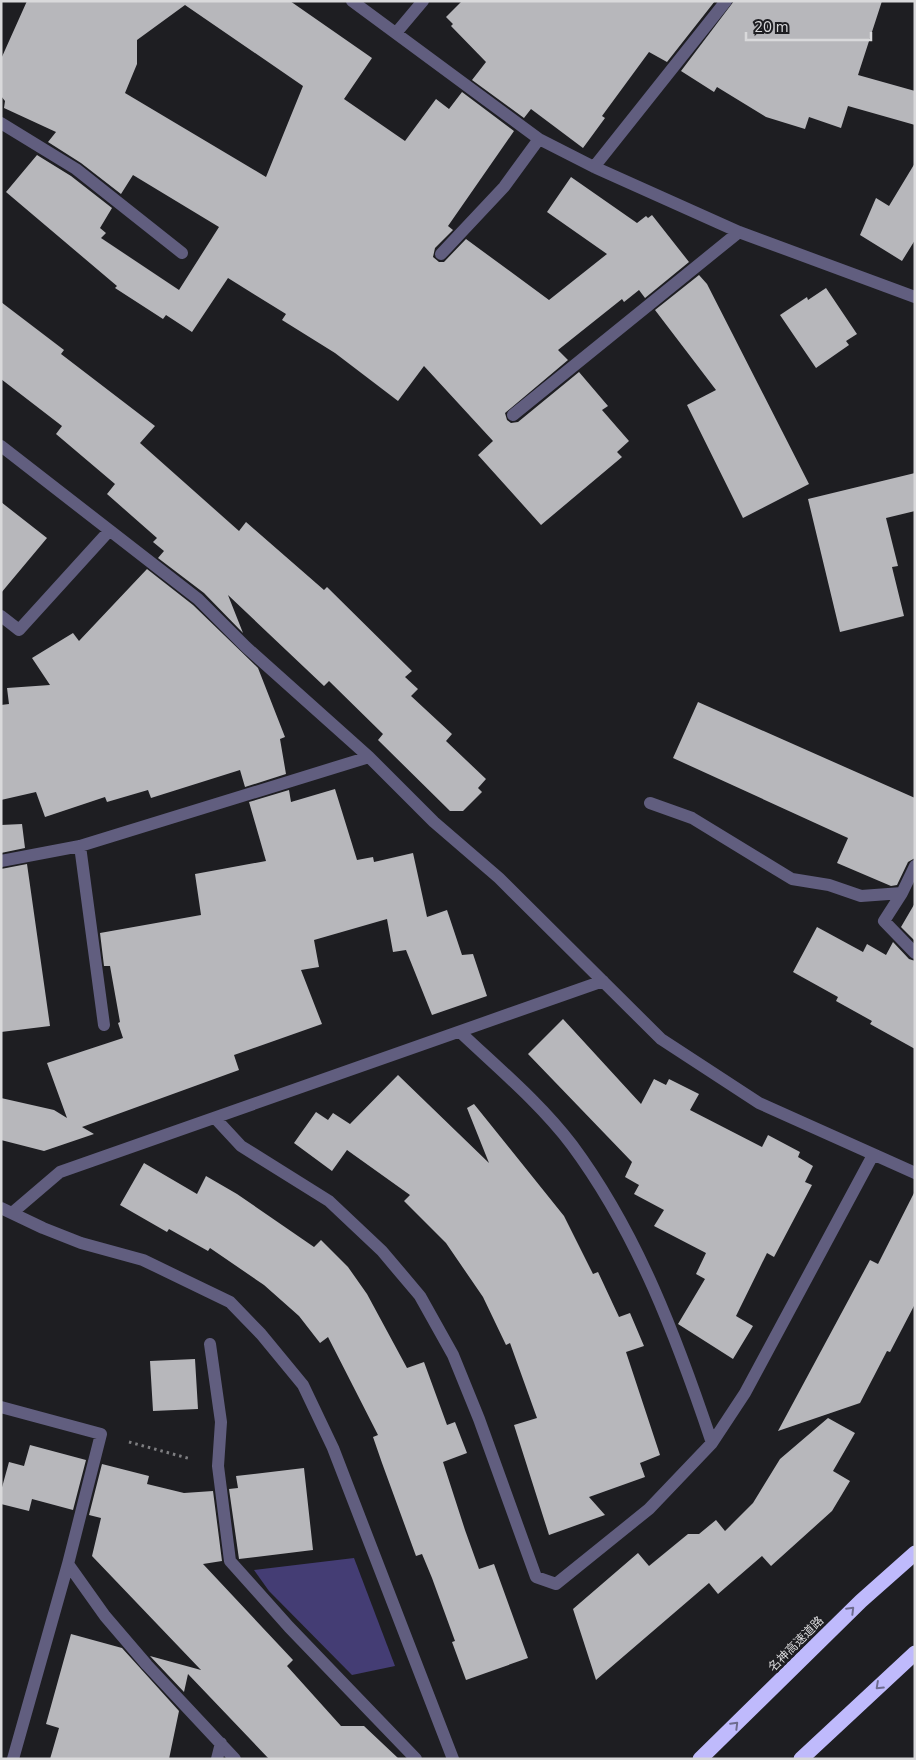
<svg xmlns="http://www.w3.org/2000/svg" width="916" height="1760" viewBox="0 0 916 1760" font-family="'Nunito Sans','Noto Sans JP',sans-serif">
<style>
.green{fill:#443d74}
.building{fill:#b7b7bb;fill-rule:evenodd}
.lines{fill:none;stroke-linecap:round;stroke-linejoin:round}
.path{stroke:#7e7e81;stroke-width:3;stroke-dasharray:2.5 4;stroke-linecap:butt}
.minor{stroke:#615e7f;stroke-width:12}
.highway{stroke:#bfbafc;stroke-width:15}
.oneway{stroke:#6e6c8f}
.labels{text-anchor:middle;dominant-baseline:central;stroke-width:5;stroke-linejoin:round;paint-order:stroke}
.street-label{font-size:12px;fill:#d9d9db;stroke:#1e1e22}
</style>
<rect width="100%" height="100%" fill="#1e1e22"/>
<path class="green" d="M354,1558L395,1666L352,1675L269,1591L254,1570Z"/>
<path class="building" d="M27,1H290L372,58L344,99L405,141L436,99L449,109L462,92L514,131L448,226L453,230L435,248L433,257L439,262H444L466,239L549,300L607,254L547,212L571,177L637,223L646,216L648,218L652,215L689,262L645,298L639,290L624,302L622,299L558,350L568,360L505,413L507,420L511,423L518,422L579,372L608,406L602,410L629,441L617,452L622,457L541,525L478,455L493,441L424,366L398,401L335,353L282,320L286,314L228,278L192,332L166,315L163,319L115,288L117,286L6,192L37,155L71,176L112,208L100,228L106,233L101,238L179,290L219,227L133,175L121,194L81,163L48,142L56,132L4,108L5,101L1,96V59ZM185,5L303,86L266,177L125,93L137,64V40Z
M462,1H715L667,62L649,52L602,116L605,118L583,148L531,109L524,118L472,80L486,62L451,26L453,24L446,17Z
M734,1H882L858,75L915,91V125L848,106L841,128L809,117L805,129L766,117L717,87L714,92L681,71Z
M915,163V240L902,261L860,235L876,198L889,206Z
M699,275L707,284L809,484L743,518L687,405L716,390L655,310Z
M826,288L857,334L846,341L849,345L816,368L780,315L807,297L808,300Z
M1,302L64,350L61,354L155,426L140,443L239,531L246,522L324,590L327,587L412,671L405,677L418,689L411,696L452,734L446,741L486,779L478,788L482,792L463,811H450L378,740L383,734L329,681L324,686L228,595L243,633L204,593L158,558L164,551L153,542L157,538L107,494L115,484L56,434L62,426L1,379Z
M915,473V511L886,518L898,566L892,567L904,616L840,632L808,499Z
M1,502L47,538L1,593Z
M147,569L193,605L258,668L285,737L280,739L286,774L245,787L240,770L151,798L148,790L107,802L105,797L45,817L36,792L1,800V705L9,704L7,688L50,685L32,658L73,633L79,641Z
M698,702L915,798V858L908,862L897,885L891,886L837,863L848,838L673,758Z
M335,789L357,860L373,857L374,862L413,853L427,917L447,910L462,955L473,954L487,996L432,1015L406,950L393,952L387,919L314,940L319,967L301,970L322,1024L234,1055L239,1070L82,1127L94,1134L44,1151L1,1140V1098L54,1110L67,1118L47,1063L123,1038L118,1023L120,1022L110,966H104L100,933L201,915L195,874L266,861L249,802L289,790L291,802Z
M22,824L25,848L1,853V825Z
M27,864L50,1026L1,1032V869Z
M915,903V941L901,927Z
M817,927L863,952L867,944L886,955L893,942L909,959L915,961V1049L870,1024L872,1021L836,1001L838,997L793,972Z
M563,1019L641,1104L654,1079L666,1085L669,1079L699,1094L690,1110L762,1147L768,1135L800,1152L798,1157L813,1166L805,1182L812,1185L774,1257L767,1253L736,1316L753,1326L733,1359L678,1324L705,1279L696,1274L706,1253L654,1226L664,1210L634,1194L639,1185L625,1177L632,1162L528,1054Z
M398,1075L489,1163L467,1108L474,1104L564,1216L593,1274L598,1272L619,1317L630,1313L644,1346L626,1352L660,1455L640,1463L645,1477L589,1497L605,1515L549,1535L514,1425L537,1418L510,1343L506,1345L483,1297L446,1243L404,1201L410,1195L347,1150L332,1171L294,1143L316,1112L328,1120L333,1113L350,1124Z
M144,1163L197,1194L206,1176L237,1194L314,1247L321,1240L348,1267L367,1294L407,1368L424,1362L447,1425L455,1422L467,1453L443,1462L465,1530L479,1569L494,1564L528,1658L466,1680L452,1642L455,1641L432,1578L422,1554L416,1556L382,1463L373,1437L378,1435L328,1337L320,1343L299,1316L264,1285L210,1248L208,1251L169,1229L167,1232L120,1205Z
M915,1191V1304L890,1352L887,1351L860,1403L778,1431L870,1260L878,1264Z
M195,1359L198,1409L153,1411L150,1361Z
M828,1418L855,1433L833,1471L850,1481L832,1511L771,1566L762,1556L718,1594L709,1583L596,1680L573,1609L638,1553L649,1566L688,1534H699L716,1520L725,1531L753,1503L780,1459Z
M30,1445L86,1460L73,1510L32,1499L29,1511L1,1504V1491L9,1462L24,1466Z
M102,1464L149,1476L147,1484L184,1493L213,1491L222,1561L203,1564L293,1660L287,1666L341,1726H364L399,1759H269L188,1674L184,1692L150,1656L201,1670L92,1556L101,1518L89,1515Z
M304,1468L313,1550L239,1559L229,1489L238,1488L236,1476Z
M71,1634L122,1648L179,1711L169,1759H50L59,1728L46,1724Z"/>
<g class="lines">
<path class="path" d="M129,1442L191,1459"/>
<path class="minor" d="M352,1L539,139L594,167L739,232L915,297
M396,33L423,1
M1,123L76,169L182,253
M594,167L726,1
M441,254L504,187L539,139
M513,415L739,232
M1,446L198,599L246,647L369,757L434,822L499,878L661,1039L759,1103L915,1173
M1,616L19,630L109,531
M650,803L692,818L792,879L829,885L861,896L902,893
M80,846L104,1025
M1,861L80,846L369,757
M915,866L902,893L884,921L915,953
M460,1032C498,1068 540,1103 572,1145C638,1234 677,1339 712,1443
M215,1118L241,1146L329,1201L382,1251L420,1296L453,1355L479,1419L536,1577L556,1584L649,1509L712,1443L745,1393L873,1155
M1,1208L43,1228L81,1243L143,1260L230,1302L261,1334L303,1385L333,1448L453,1759
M12,1213L60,1172L603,981
M210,1344L221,1422L218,1466L230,1561L289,1627L416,1759
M1,1407L101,1434L68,1564L105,1616L147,1665L235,1759
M13,1759L68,1564
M217,1759L221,1743"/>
<path class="highway" d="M700,1759L861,1601L915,1553
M801,1759L915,1653"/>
</g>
<defs><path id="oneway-chevron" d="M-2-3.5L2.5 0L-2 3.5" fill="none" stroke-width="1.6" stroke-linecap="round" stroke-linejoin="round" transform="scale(1.25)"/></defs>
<g class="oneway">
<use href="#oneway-chevron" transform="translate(851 1610) rotate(-45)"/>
<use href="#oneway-chevron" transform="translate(879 1686) rotate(137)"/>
<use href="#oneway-chevron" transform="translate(735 1725) rotate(-45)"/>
</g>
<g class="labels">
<g class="street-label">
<text transform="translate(796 1644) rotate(-45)">名神高速道路</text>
</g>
</g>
<rect width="916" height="1760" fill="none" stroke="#d9d9db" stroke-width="5"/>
<path d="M746 32v8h125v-8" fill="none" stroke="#d9d9db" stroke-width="2.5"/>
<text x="754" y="32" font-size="15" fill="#d9d9db" stroke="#1e1e22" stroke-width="4" paint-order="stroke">20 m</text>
</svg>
